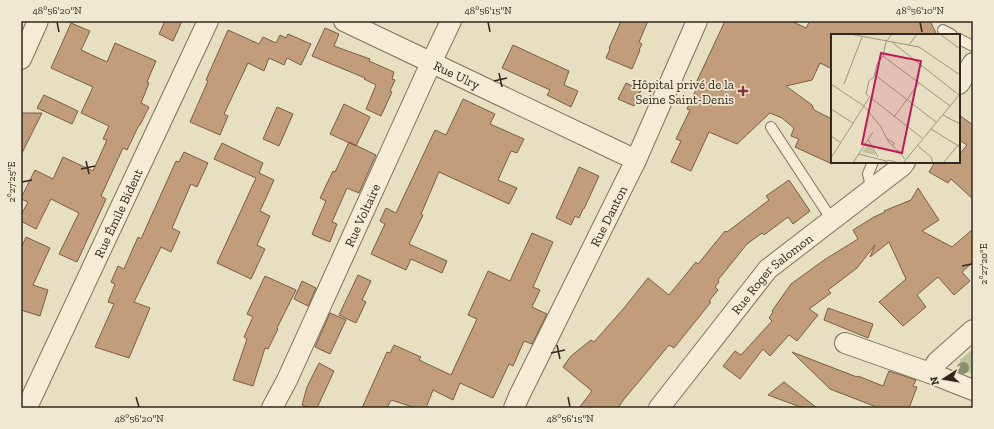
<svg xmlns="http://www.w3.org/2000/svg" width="994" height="429" viewBox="0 0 994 429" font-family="'Zilla Slab',serif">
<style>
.green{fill:#bcc498}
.building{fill:#c19d7c;stroke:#7b5d44}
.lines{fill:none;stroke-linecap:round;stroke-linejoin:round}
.service-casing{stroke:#7f715b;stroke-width:12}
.minor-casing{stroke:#7f715b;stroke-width:22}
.service{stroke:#f4ecd4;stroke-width:10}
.minor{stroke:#f4ecd4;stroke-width:20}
.tree{fill:#8b8e6d}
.ticks{fill:none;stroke:#31281e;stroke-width:1.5}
.poi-dot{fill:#863733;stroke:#f0e9d1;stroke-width:1.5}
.labels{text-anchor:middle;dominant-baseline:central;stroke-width:3.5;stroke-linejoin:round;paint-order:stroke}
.street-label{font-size:13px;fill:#31281e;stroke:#f0e9d1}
.poi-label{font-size:13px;fill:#31281e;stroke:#f0e9d1;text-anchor:end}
.inset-road{fill:none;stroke:#9e9680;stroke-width:1}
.view{fill:#c2185b;fill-opacity:0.15;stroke:#c2185b;stroke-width:2}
.inset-edge{fill:none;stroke:#31281e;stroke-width:2}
.neatline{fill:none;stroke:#31281e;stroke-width:1.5}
.ticks-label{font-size:10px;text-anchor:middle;fill:#31281e}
</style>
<rect width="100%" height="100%" fill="#e7dfc2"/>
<path class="green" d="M973,349V374L962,370L960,360Z"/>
<path class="building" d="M165,21H182L173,41L159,34Z
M621,21H648L639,42L642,44L639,50H640L632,69L606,58L610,49L609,48Z
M725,21H791L806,28L810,21H930L937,35H832V69L820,63L812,80L786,86L812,105L814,110L832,119V164L795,147L799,139L791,136L794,128L782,118L770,113L737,144L709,132L691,171L671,162L681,141L676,139L690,110L687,109L698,85L696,83Z
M71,23L90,31L81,50L107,62L115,43L156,61L147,82L149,83L141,103L149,107L140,125H139L127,150L123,148L101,196L106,199L77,262L59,254L79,213L51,199L36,229L21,221V215L28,202L21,199V198L35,170L53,179L63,157L93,171L107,140L103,139L109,126L81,113L93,87L51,68Z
M325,28L339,34L334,46L370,59L369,61L394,72L392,79L395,80L390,91L392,92L381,116L366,109L376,85L364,79L365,78L312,56Z
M228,30L259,44L263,37L276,43L280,35L286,38L288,34L311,44L301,65L287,58L284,65L269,58L264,71L248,63L224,114L228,116L220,135L190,122L208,81L206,80Z
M513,45L569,71L564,85L578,91L571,107L547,95L550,90L502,68Z
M626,83L641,90L634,106L618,99Z
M44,95L78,111L72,124L37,108Z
M463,99L495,114L490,124L524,139L517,153L511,151L498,180L517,188L509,204L439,172L421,214L423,215L409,244L447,261L442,273L411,259L406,270L371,254L385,224L380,221L386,208L396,213L435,130L446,135Z
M344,104L370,117L356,146L330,134Z
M277,107L293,114L279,146L263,139Z
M21,113H42L21,155Z
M959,115L973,125V199L951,179L948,183L929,172L935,162H959V155L967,145L959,140Z
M349,142L376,155L359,193L347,188L332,222L337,224L330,242L313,235V234H312L326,201L320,198L333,171L335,172Z
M222,143L263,163L259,173L274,180L260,211L270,216L257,245L265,249L251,279L217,263L256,178L214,159Z
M184,152L208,163L197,187L191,184L172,228L180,232L171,252L161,247L134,302L150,308L129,358L95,347L114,304L108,302L115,284L111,282L118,266L124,269L138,237L141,239L176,161L179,162Z
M579,167L599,176L584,209H583L579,218L575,216L571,225L556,218Z
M789,180L810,211L793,224L788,217L764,235L762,233L747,244L718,280L719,282L715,287L718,290L709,301L711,302L674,348L669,345L641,379L624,399L618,408H579L592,391L563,367L571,356L591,340L594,342L624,308L648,278L669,295L696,262L698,264L725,231L727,232L769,200L766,196Z
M918,188L939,220L922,231L952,247L973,229V262L962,272L970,281L954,295L938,277L917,295L926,307L903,326L879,302L906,279L889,242L870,257L875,245L857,268L828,290L831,293L809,309L818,315L797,341L789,335L770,356L763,349L740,379L723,366L735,351L741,355L772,321L769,318L773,312L772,311L791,284L824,260L858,239L853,230L874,217L885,212L884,211L911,200Z
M532,233L553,242L533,287L540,290L532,307L547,314L532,344L524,341L513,366L509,364L493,398L460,383L453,400L433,390L426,408H416L391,400L387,408H362L387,352L390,353L394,345L421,357L419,360L451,375L477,319L468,315L488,271L510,281Z
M26,237L50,248L33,285L48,290L40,316L21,310V248Z
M358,275L371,281L362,300L366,302L356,323L339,315Z
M265,276L296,290L277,328L278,329L268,349L265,348L253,386L233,380L247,339L244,337L253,317L247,314Z
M302,281L316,288L308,306L294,299Z
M828,308L873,324L868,338L824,320Z
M330,313L346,320L330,354L315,347Z
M792,352L857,377L858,376L883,386L889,371L916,380L913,386L917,387L909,408H879L830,389Z
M319,363L334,371L317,408H311L302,405L307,387Z
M784,382L817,408H803L768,395Z"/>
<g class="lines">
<g class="service-casing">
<path id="service" d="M943,30L952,35
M959,39L973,46
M771,127L832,220
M872,190L868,174L873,162"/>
</g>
<g class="minor-casing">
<g id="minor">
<path id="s1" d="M344,21L636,160"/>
<path d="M21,59L38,21"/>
<path d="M959,84L973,63"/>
<path d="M845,343L930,373L973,390"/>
<path d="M930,373L937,362L973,330"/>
<path id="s2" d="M28,405L208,21"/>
<path id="s3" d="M272,408L287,380L431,63L451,21"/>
<path id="s4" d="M514,408L519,396L636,160L697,21"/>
<path id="s5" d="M659,408L768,269L902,166L905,162"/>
</g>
</g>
<use href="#service" class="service"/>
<use href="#minor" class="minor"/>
</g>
<circle class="tree" cx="963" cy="368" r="6"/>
<path class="ticks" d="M57,22L59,32M488,22L490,32M920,22L922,32M499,73L502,87M494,81L507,78M86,161L89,174M81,169L95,166M22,182L32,180M962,266L972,264M557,345L560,359M551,353L565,350M136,397L139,407M568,397L570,407"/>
<path class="poi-dot" d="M741 85h4v4h4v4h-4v4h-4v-4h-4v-4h4z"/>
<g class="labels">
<g class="street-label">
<text stroke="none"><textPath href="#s1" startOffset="125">Rue Ulry</textPath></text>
<text stroke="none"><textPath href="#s2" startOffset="212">Rue Émile Bident</textPath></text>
<text stroke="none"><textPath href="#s3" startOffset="213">Rue Voltaire</textPath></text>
<text stroke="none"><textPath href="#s4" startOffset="214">Rue Danton</textPath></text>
<text stroke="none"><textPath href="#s5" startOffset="176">Rue Roger Salomon</textPath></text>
</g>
<g class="poi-label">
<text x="734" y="84">Hôpital privé de la<tspan x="734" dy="15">Seine Saint-Denis</tspan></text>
</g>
</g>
<g transform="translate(831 34)">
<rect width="129" height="129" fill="#e7dfc2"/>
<path d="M38,109L44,120V121L31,118Z" fill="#bcc498"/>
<path class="inset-road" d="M19,0L88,13L129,41M61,0L55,8L52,22L46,30L43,43L38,47L35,60L91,104M109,0L129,15M62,9L128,61M78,11L86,0M52,22L119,72M44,41L105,88M0,50L33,72L50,93L57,107L74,125M13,50L31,3M0,75L22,89M112,81L129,90M63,83L88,49M100,95L129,113M0,102L10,109M55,104L63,109L62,112M37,105L47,123M86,111L100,123L102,129M28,120L55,127M0,124L38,64M22,129L42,98M52,129L58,126L67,129M72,129L129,60M112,129L129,109"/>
<path class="view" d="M50,19L90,27L71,119L31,110Z"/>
<rect width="129" height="129" class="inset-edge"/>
</g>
<rect width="994" height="429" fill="none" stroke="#f0e9d1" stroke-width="44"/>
<g transform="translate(944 379) rotate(258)" stroke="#f0e9d1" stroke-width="3" paint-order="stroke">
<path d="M0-3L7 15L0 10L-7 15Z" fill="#31281e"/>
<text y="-6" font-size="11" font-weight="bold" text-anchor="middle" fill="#31281e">N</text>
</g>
<rect x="22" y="22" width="950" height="385" class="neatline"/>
<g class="ticks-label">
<text x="57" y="14">48°56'20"N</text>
<text x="488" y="14">48°56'15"N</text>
<text x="920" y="14">48°56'10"N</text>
<text transform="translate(11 182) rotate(-90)" y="4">2°27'25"E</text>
<text transform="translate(983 264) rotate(-90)" y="4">2°27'20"E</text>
<text x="139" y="422">48°56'20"N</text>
<text x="570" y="422">48°56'15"N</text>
</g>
</svg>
